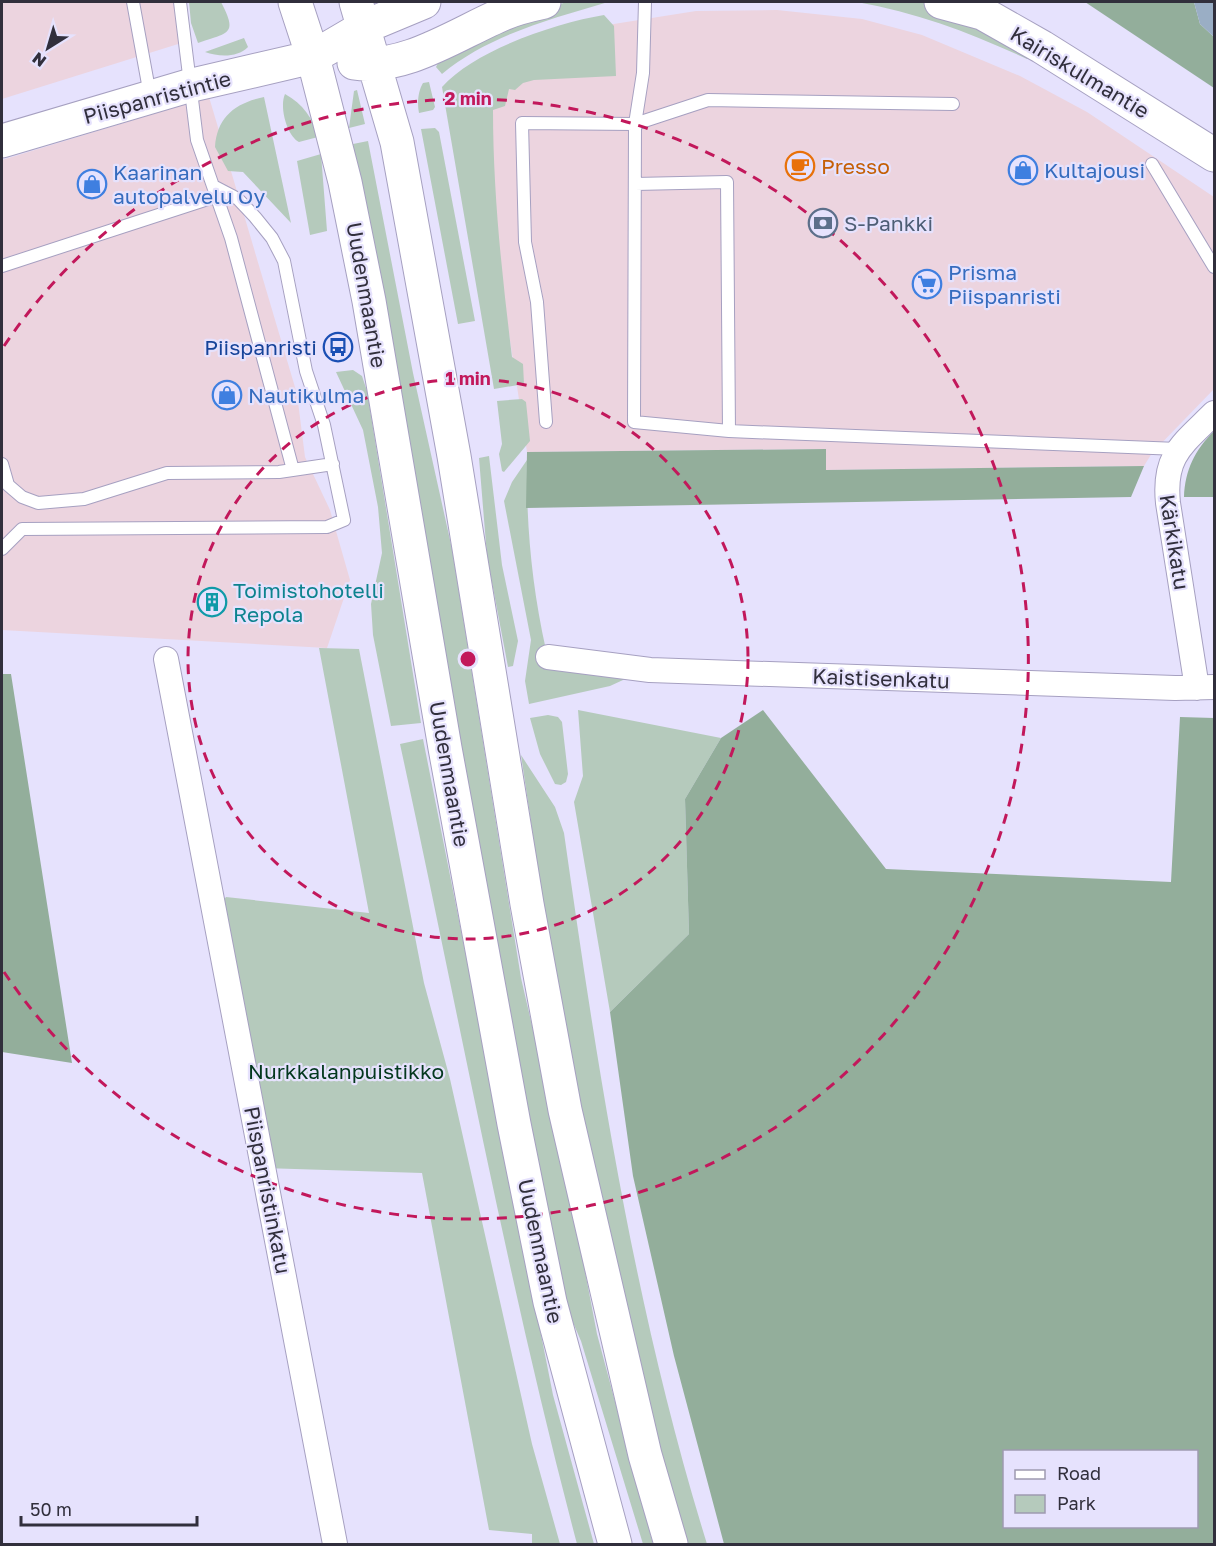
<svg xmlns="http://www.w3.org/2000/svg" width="1216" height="1546" viewBox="0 0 1216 1546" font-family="'Golos Text',sans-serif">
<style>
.commercial{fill:#ecd4df}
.green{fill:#b5cabc}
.forest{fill:#93ae9b;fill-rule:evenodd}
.water{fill:#9aaec5}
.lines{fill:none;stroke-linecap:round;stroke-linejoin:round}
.lane-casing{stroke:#a6a0c1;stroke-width:14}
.street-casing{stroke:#a6a0c1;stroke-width:26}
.secondary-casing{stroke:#a6a0c1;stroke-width:35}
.lane{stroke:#fff;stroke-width:12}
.street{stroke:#fff;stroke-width:24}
.secondary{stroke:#fff;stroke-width:33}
.ring{fill:none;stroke:#c2185b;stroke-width:3;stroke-dasharray:10 8}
.labels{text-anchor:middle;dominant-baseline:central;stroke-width:4.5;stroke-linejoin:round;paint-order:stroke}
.street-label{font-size:21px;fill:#312f3c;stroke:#e6e2fd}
.food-label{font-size:21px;fill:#c56008;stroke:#e6e2fd;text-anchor:start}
.shop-label{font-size:21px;fill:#366cbe;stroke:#e6e2fd;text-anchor:start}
.service-label{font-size:21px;fill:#4e5e75;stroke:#e6e2fd;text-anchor:start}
.transit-label{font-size:21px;fill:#164399;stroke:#e6e2fd;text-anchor:end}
.culture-label{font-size:21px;fill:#0d838f;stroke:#e6e2fd;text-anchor:start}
.park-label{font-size:21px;fill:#04381e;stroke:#e6e2fd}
.centre{fill:#c2185b;stroke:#e6e2fd;stroke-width:3}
.ring-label{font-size:18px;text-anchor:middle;font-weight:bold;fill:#c2185b;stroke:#e6e2fd;stroke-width:4.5;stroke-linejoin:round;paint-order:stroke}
</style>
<rect width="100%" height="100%" fill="#e6e2fd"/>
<path class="commercial" d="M2,2H178L191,40L2,99Z
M777,10L862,19L922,35L1020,76L1087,112L1214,197V389L1152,453L1144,466L825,470L826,449L527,452L470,78L601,26L696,11Z
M209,97L297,394L305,457L330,510L350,580L327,648L2,630V160Z"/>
<path class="green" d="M189,2H221C238,35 229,32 198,43L191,23Z
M567,2H608C551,19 489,35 442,74L436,67L439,61L539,10Z
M857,2C876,2 897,0 917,2C958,7 999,36 1033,57L1027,59C971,33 918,13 857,2Z
M604,15L614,26L616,76L534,80L523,83L515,90L509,89L505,106L493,110C493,193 502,275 512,357L523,364L524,384L494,389L442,87C475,50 556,23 604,15Z
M244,38L248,47C237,58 219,57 205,52Z
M429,82L435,107L433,110L419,113C417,104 418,91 423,83Z
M357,90L365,124L349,128L354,91Z
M285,94C303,104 313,118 318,137L299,142C287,136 279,107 285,94Z
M264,97L291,223L243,172L228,171L215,147C217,117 235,103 264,97Z
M435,128L439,132L475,321L458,324L421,129Z
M368,141L413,373L452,549L521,978L566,1172L597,1334L653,1544H643L581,1341L562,1297L499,973L353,144Z
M321,154L327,231L310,235L297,161Z
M353,370L362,376L367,391L421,723L391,726L373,635L371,604L382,553L378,507L363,430L336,372Z
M522,399L526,402L530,441L504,472L502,471L499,454L502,444L497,401Z
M489,456L502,565L518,641L513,666L508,667L487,556L479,458Z
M527,460C526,525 532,587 546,650L636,674L610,686L529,704L525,681L531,640L504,501L512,482Z
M319,648L359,649L424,983L450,1079L532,1444L560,1544H532V1534L489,1530L422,1173L263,1168L214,912L226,897L369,913Z
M578,710L721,738L685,799L689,934L610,1012L574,802L583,776Z
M548,715L558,717L562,722L568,774L566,782L561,785L555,784L540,754L530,718Z
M423,739L553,1395L594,1544H577C507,1280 458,1011 400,744Z
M521,755L555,807L564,833C598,1073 635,1312 707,1544H686L665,1472L574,1079L543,903Z"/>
<path class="forest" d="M1085,2H1194L1200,24L1214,37V88Z
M1214,431V497H1184C1185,470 1195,450 1214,431Z
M826,449V470L1144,466L1131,497L526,508L527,452Z
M2,674H11L72,1063L2,1052Z
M763,710L886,869L1171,882L1180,717L1214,718V1544H724L674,1356L633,1176L610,1012L689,934L685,799L721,738ZM1004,1452H1196V1526H1004Z"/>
<path class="water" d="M1194,2H1214V37L1200,24Z"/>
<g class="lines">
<g class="lane-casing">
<path id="lane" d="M133,2L150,95
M180,2L197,140L231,238L293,470
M645,2L643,73L635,124L634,422L729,431L1178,449
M1152,164L1214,267
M635,184L727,182L729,431
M2,266L217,196
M546,422L537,302L525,242L522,123L635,124L708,100L953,104
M2,464L8,485L22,497L38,503L84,499L167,473L279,472L333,464
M2,549L22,529L327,527L344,520L324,425L306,371L284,261L272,238L255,217L238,199L215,187"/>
</g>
<g class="street-casing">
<path id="street" d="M548,657L650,670L1175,688L1214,687
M166,659L335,1544
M1197,688L1168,503C1163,455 1183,444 1214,413"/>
</g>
<g class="secondary-casing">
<path id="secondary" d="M295,2L313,57L345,182L369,301L445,748L514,1124L550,1302L615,1544
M356,2L397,142L454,456L527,904L565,1110L645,1455L671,1544
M941,2L982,13L1042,47L1214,155
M354,63C404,71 458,33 503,14C516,8 530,5 544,2
M2,141L188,86L313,57L364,27L424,2"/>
</g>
<use href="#lane" class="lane"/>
<use href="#street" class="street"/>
<use href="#secondary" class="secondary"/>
</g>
<g class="ring">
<circle cx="468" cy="659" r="280"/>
<path d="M4 346A560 560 0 1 1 4 972"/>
</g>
<defs>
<g id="cafe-ring" transform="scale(1.5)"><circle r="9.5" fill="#e6e2fd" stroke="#e8710a" stroke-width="1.5"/><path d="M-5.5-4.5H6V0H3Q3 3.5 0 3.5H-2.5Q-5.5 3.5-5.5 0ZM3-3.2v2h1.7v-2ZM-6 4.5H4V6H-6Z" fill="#e8710a"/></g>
<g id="shop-ring" transform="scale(1.5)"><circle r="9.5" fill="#e6e2fd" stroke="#3f7fe0" stroke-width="1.5"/><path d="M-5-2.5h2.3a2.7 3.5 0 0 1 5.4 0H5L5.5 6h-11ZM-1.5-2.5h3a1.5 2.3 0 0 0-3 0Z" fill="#3f7fe0"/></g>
<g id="bank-ring" transform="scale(1.5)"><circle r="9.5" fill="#e6e2fd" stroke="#5c6f8a" stroke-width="1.5"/><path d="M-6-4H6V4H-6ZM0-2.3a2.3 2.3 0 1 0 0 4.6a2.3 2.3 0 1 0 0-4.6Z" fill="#5c6f8a"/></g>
<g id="supermarket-ring" transform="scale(1.5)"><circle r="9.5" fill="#e6e2fd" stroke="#3f7fe0" stroke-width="1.5"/><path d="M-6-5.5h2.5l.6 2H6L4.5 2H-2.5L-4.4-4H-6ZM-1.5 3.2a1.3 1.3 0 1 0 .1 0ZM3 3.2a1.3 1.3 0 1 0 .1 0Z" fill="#3f7fe0"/></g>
<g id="bus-ring" transform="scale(1.5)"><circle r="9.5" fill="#e6e2fd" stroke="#1a4fb4" stroke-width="1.5"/><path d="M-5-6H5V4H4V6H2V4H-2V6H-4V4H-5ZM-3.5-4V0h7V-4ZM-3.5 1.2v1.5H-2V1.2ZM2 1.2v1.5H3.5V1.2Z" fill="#1a4fb4"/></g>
<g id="building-ring" transform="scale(1.5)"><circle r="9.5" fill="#e6e2fd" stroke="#0f9aa8" stroke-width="1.5"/><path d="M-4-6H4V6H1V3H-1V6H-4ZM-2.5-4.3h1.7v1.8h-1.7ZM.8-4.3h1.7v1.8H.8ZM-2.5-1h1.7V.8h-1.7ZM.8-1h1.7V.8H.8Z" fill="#0f9aa8"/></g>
</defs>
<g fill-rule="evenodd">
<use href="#cafe-ring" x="800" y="166"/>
<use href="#shop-ring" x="1023" y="170"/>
<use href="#shop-ring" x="92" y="184"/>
<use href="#bank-ring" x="823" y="223"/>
<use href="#supermarket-ring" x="927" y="284"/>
<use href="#bus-ring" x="338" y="347"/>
<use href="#shop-ring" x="227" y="395"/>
<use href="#building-ring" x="212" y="602"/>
</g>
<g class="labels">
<g class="street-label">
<text transform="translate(1080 72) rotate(31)">Kairiskulmantie</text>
<text transform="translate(157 97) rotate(-15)">Piispanristintie</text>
<text transform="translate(367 295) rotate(80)">Uudenmaantie</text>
<text transform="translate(1175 542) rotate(81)">Kärkikatu</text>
<text transform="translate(881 678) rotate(2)">Kaistisenkatu</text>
<text transform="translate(450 774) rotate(80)">Uudenmaantie</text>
<text transform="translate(268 1190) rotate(79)">Piispanristinkatu</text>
<text transform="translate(541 1251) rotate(78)">Uudenmaantie</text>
</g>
<g class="food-label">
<text x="821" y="166">Presso</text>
</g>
<g class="shop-label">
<text x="1044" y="170">Kultajousi</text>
<text x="113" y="172">Kaarinan<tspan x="113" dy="24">autopalvelu Oy</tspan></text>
<text x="948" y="272">Prisma<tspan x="948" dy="24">Piispanristi</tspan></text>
<text x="248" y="395">Nautikulma</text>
</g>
<g class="service-label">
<text x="844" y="223">S-Pankki</text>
</g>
<g class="transit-label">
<text x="317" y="347">Piispanristi</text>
</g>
<g class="culture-label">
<text x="233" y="590">Toimistohotelli<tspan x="233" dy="24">Repola</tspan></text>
</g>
<g class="park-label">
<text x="346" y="1071">Nurkkalanpuistikko</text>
</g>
</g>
<circle cx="468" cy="659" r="9" class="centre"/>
<g class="ring-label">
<text x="468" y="105">2 min</text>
<text x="468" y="385">1 min</text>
</g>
<rect width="1216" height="1546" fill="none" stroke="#312f3c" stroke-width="6"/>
<rect x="1003" y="1450" width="195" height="78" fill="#e6e2fd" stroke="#9e9ab0" stroke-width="1.5"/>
<rect x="1015" y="1470" width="30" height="9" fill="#ffffff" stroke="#9e9ab0" stroke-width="1.5"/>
<text x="1057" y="1480" font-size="18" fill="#312f3c">Road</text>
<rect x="1015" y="1495" width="30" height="18" fill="#b5cabc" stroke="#9e9ab0" stroke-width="1.5"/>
<text x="1057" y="1510" font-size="18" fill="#312f3c">Park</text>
<g transform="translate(48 48) rotate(217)" stroke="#e6e2fd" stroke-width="4.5" paint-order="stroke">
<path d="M0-4.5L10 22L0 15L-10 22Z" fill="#312f3c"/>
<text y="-9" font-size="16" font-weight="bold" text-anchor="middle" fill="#312f3c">N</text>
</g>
<path d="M21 1516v9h176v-9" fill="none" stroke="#312f3c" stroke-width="3"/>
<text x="30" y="1516" font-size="18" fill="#312f3c" stroke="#e6e2fd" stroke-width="4.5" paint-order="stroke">50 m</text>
</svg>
